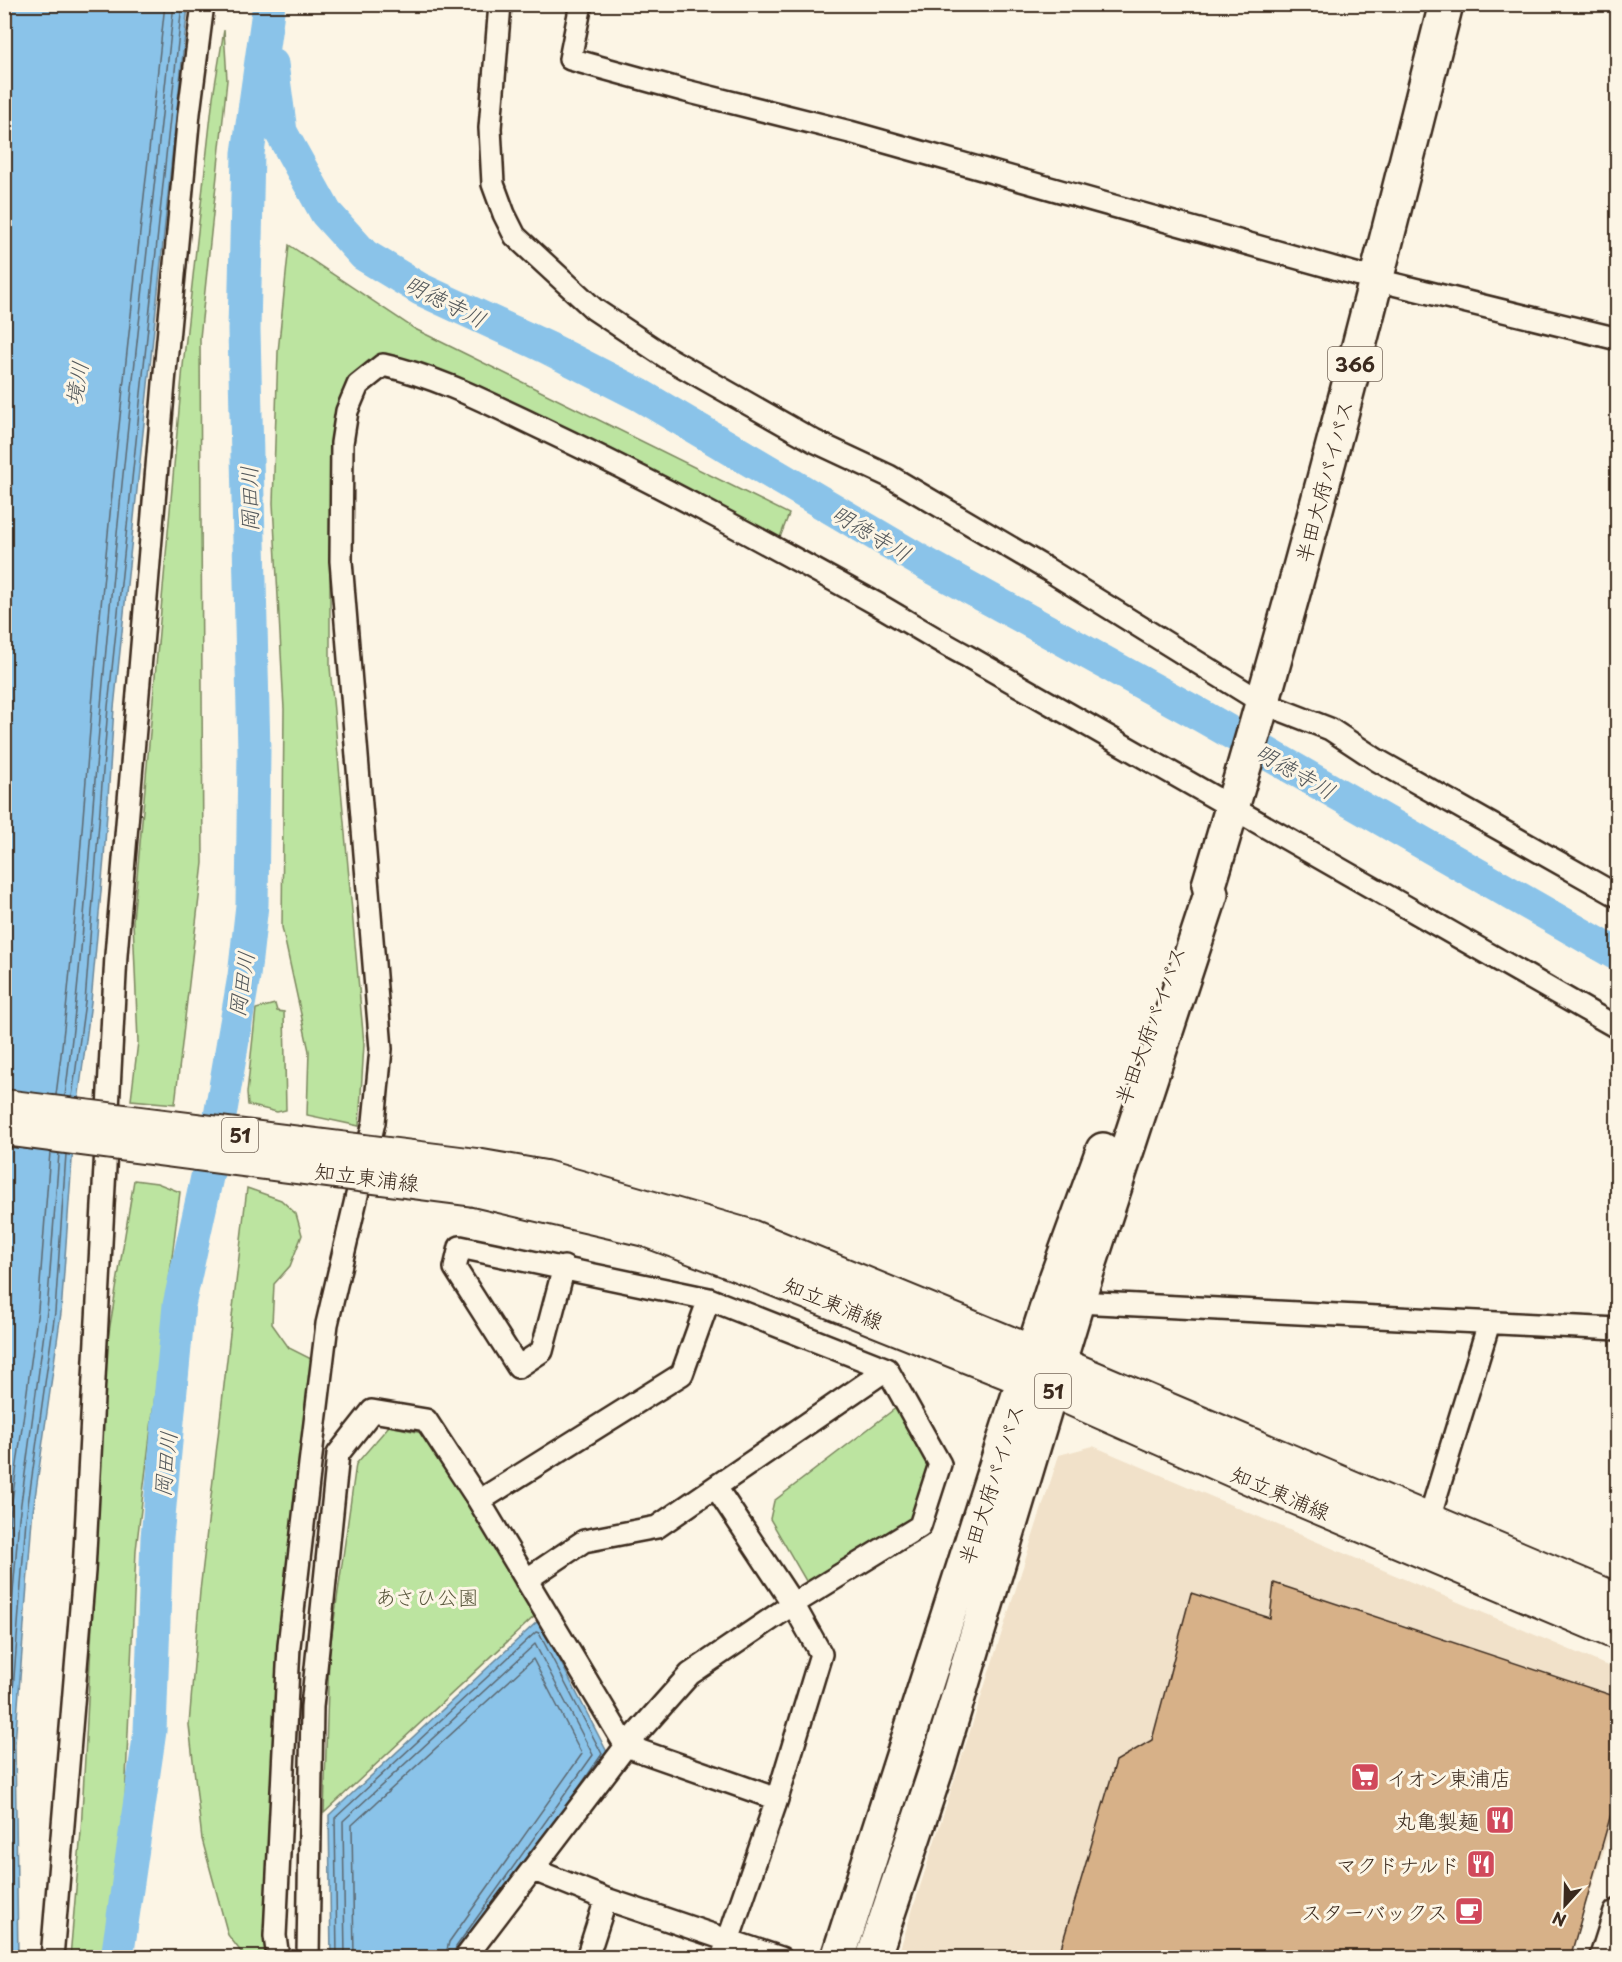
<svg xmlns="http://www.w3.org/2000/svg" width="1622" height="1962" viewBox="0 0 1622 1962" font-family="'Playpen Sans','Klee One',sans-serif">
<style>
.built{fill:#f1e1c9}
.green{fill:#bce4a0;stroke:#7c875f;stroke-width:1.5}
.water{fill:#8ac3e9;stroke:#6a8698;stroke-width:1.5}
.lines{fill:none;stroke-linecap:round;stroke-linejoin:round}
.shore{stroke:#5b676f;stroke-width:1.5}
.river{stroke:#8ac3e9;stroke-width:33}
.building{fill:#d7b188;stroke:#3b2a1e;stroke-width:1.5}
.street-casing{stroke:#3b2a1e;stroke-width:26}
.secondary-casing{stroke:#3b2a1e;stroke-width:33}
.primary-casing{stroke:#3b2a1e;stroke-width:36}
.highway-casing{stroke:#3b2a1e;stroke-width:38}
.street{stroke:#fcf5e5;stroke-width:21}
.secondary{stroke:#fcf5e5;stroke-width:28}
.primary{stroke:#fcf5e5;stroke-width:32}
.highway{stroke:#fcf5e5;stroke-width:33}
.primary-bridge-casing{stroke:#3b2a1e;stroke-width:36;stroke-linecap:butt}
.primary-bridge{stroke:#fcf5e5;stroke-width:32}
.labels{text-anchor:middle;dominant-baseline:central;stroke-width:6;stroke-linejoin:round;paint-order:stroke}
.shield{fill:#fcf5e5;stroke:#75675a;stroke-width:1.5}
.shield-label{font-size:20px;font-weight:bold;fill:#3b2a1e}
.street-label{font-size:21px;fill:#3b2a1e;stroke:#fcf5e5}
.park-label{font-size:21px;fill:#5b583e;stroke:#fcf5e5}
.poi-label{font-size:21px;fill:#3b2a1e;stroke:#fcf5e5;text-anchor:end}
.water-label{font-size:22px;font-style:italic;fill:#53585b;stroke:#fcf5e5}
</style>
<rect width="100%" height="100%" fill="#fcf5e5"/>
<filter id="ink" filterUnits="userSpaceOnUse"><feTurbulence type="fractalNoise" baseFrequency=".0167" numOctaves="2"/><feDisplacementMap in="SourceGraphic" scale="12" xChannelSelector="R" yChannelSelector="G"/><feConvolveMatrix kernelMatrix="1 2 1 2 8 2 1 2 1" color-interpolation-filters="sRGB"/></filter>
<g filter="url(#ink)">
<path class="built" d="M1093,1446L1617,1670V1812L1568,1957L897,1958L1059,1455Z"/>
<path class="green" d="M224,30L227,80L200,338L203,863L175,1104L131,1100L138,1042L133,921L183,366L213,97Z
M289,245L415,329L789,514L779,540L383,366L358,385L342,443L330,510V667L364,1044L359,1126L307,1115L309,1051L282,927L284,709L273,503L278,352Z
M275,1004L277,1011L284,1012L286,1110L277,1112L248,1105L247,1093L256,1009Z
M134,1180L157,1183L180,1192L136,1550L124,1824L102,1957H70L81,1832L107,1344Z
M247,1188L281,1200L296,1214L302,1235L290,1266L274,1284L272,1324L289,1348L317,1362L283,1957H245L228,1935L202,1839L189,1725L200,1591Z
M901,1404L940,1464L920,1526L817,1600L770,1519L774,1501Z
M389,1426L441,1437L538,1613L324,1813L329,1656L356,1464Z"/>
<path class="water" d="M5,5H188L114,708L104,858L91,1002L74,1132L61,1313L32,1519L15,1744L18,1957L5,1958Z
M539,1620L609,1756L466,1957H331L329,1815Z"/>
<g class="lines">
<path class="shore" d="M56,1095C73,966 81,836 92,706C112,472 140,238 165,4
M65,1096C82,966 90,837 101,706C121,472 149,238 174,4
M72,1097L85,1002L108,707L182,4
M4,1585L10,1516L38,1310L50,1152
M4,1705L19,1518L47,1311L59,1153
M4,1872V1947
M12,1958L9,1743L26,1519L55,1312L66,1154
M337,1958L335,1818L536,1632L539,1633L602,1754L576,1792
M345,1958L343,1821L535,1644L593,1755L456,1947L454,1955
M354,1958L352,1825L533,1659L582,1754L449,1942L445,1958"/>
<path class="river" d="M272,64L281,132L326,213L364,255L420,289L548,348L640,395L919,560L1202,716L1618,955
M117,1958L150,1731L157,1537L179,1305L219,1122L244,976L252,905L254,751L244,330L248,153L269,4"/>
</g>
<path class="building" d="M1274,1583L1617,1697V1793L1570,1958H1058L1116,1761L1152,1740L1191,1593L1270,1618Z"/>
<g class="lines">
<g class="street-casing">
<path id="street" d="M500,4L490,128L493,184L504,214L515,236L594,309L666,357L814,441L889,476L1047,569L1263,703L1330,729L1377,760L1618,896
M581,4L570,59L686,91L850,132L1377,280L1618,339
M1077,1302L1618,1329
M717,1489L793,1604L821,1654L777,1799L722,1958
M479,1501L682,1374L709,1299
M1429,1519L1489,1323
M526,1580L584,1541L657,1527L887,1369
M534,1870L606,1899L781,1958
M52,1958L84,1571L116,955L164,383L189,113L203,4
M278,1958L275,1936L289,1646L310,1464L327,1324L374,1122L381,1049L341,561L342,443L347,411L358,385L383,365C440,377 494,406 547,431C659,484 768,544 877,604C907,621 936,640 967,656L1618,1028
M310,1958L308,1954L312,1707L338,1454L372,1411L426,1420L479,1501L626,1746L777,1799
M465,1958L626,1746L690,1674L793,1604L920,1526L940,1464L887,1369L709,1299L460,1247L455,1268L518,1367L542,1351L564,1267
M587,1958L606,1899"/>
</g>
<g class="secondary-casing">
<path id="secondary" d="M1604,1958L1618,1914"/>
</g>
<g class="primary-casing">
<path id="primary" d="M476,1165L545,1177L750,1236L1059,1363L1618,1600
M474,1190L645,1230L738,1265L1051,1390L1270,1487L1618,1634"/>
</g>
<g class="highway-casing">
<path id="highway" d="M838,1958L1056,1279L1103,1150
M873,1958L938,1764L1077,1302L1211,894L1209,885C1297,594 1372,299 1446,4"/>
</g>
<use href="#street" class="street"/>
<use href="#secondary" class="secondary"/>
<use href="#primary" class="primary"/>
<use href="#highway" class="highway"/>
<g class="primary-bridge-casing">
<path id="primary-bridge" d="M4,1106L476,1165
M4,1129L474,1190"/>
</g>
<use href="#primary-bridge" class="primary-bridge"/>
</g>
</g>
<defs>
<g id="supermarket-square" transform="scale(1.5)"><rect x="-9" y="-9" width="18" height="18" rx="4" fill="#d1495b" stroke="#fcf5e5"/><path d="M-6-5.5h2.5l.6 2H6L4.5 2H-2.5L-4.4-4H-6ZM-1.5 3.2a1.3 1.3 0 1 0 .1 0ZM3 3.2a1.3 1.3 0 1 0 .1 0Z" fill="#fff"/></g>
<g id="restaurant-square" transform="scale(1.5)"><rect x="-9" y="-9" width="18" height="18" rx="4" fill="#d1495b" stroke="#fcf5e5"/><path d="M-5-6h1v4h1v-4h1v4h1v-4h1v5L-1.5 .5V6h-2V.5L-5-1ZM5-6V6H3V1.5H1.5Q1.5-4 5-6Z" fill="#fff"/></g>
<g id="cafe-square" transform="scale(1.5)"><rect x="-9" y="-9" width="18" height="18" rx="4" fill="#d1495b" stroke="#fcf5e5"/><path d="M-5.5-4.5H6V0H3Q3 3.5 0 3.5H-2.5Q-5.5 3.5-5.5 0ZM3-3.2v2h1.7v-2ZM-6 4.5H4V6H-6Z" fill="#fff"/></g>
</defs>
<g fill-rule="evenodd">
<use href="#supermarket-square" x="1365" y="1777"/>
<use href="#restaurant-square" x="1500" y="1820"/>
<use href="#restaurant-square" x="1481" y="1864"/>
<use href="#cafe-square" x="1469" y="1911"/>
</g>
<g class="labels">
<g class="shield">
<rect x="1328" y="347" width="54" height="34" rx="4.5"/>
<rect x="222" y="1118" width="36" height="34" rx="4.5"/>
<rect x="1035" y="1374" width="36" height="34" rx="4.5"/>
</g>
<g class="shield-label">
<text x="1355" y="364">366</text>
<text x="240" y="1135">51</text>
<text x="1053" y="1391">51</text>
</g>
<g class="street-label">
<text transform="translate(1323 481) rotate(-75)">半田大府パイパス</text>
<text transform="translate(1149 1025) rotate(-70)">半田大府パイパス</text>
<text transform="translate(367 1176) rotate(7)">知立東浦線</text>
<text transform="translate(834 1302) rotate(22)">知立東浦線</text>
<text transform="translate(990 1484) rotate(-72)">半田大府パイパス</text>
<text transform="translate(1281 1492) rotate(23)">知立東浦線</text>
</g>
<g class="park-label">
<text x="427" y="1596">あさひ公園</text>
</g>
<g class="poi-label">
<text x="1386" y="1777" text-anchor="start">イオン東浦店</text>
<text x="1479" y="1820">丸亀製麺</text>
<text x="1460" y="1864">マクドナルド</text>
<text x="1448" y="1911">スターバックス</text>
</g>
<g class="water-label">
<text transform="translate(446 300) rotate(27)">明徳寺川</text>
<text transform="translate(75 383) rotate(-79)">境川</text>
<text transform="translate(248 499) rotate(-91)">岡田川</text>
<text transform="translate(872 532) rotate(31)">明徳寺川</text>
<text transform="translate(1296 770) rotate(30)">明徳寺川</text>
<text transform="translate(240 984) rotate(-81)">岡田川</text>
<text transform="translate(164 1464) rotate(-84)">岡田川</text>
</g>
</g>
<rect width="1622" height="1962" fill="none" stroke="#fcf5e5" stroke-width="24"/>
<rect x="12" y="12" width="1598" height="1938" fill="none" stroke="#3b2a1e" stroke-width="2" filter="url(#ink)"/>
<g transform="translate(1565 1905) rotate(202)" stroke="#fcf5e5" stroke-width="4.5" paint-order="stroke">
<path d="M0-4.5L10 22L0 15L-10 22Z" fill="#3b2a1e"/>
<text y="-9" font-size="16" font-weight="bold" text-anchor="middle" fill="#3b2a1e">N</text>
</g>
</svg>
